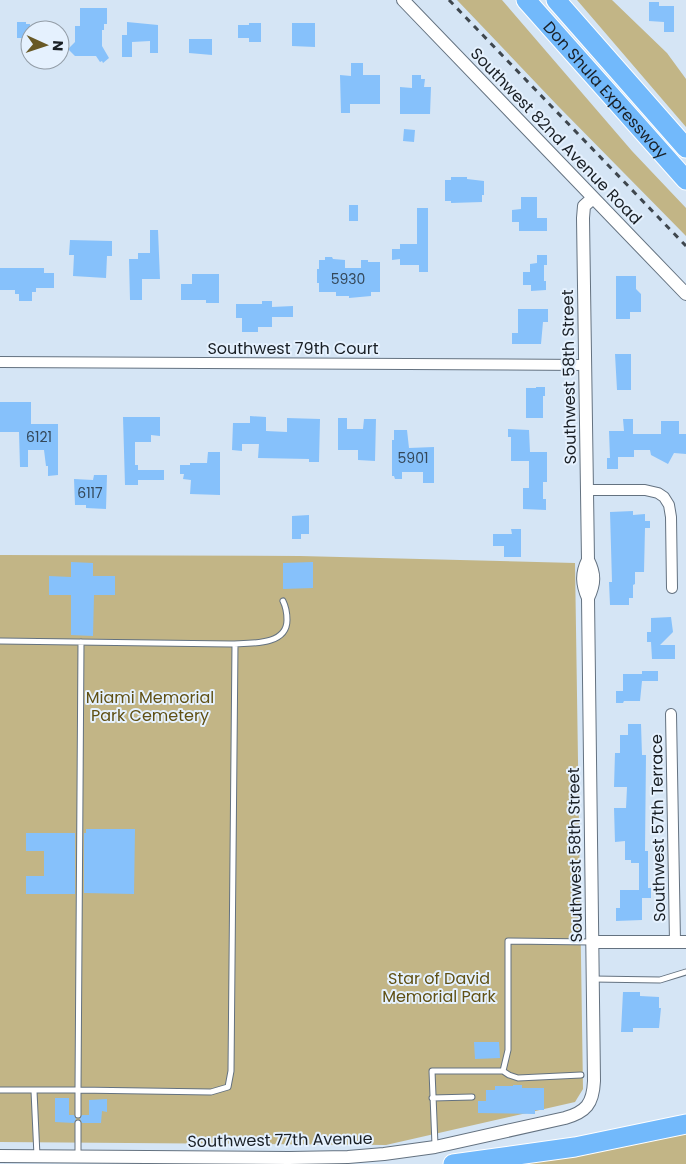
<svg xmlns="http://www.w3.org/2000/svg" width="686" height="1164" viewBox="0 0 686 1164" font-family="Poppins,sans-serif">
<style>
.green{fill:#c2b586}
.building{fill:#86c1fb}
.lines{fill:none;stroke-linecap:round;stroke-linejoin:round}
.service-casing{stroke:#647280;stroke-width:7}
.minor-casing{stroke:#647280;stroke-width:12}
.tertiary-casing{stroke:#647280;stroke-width:14}
.motorway-casing{stroke:#fff;stroke-width:21}
.service{stroke:#fff;stroke-width:5}
.minor{stroke:#fff;stroke-width:10}
.tertiary{stroke:#fff;stroke-width:12}
.motorway{stroke:#72b9fb;stroke-width:19}
.rail{stroke:#3f474e;stroke-width:3;stroke-dasharray:6 6;stroke-linecap:butt}
.labels{text-anchor:middle;dominant-baseline:central;stroke-width:4;stroke-linejoin:round;paint-order:stroke}
.number-label{font-size:14px;fill:#34485a}
.street-label{font-size:16px;fill:#191f25;stroke:#e5f1fe}
.park-label{font-size:16px;fill:#605014;stroke:#e5f1fe}
</style>
<rect width="100%" height="100%" fill="#d5e5f5"/>
<path class="green" d="M457,0H502L632,151L686,208V236L558,106Z
M577,0H612L667,53L686,79V127Z
M0,555L300,556L575,563L583,1089L575,1102L386,1145L0,1142Z
M686,1129V1164H488Z"/>
<path class="building" d="M649,2H659V6H674V32H664V22L649,21Z
M80,8H107V24H104V30H102V46L109,58L103,63L102,61L100,62L96,56H75L68,49L75,42V26H80Z
M17,22H26V24H30V38H17Z
M127,22L158,25V53H150V41L132,42V57H122V35H127Z
M249,23H261V42H249V38H238V25H249Z
M292,23H315V47L292,46Z
M189,39H212V55L189,53Z
M351,63H363V75H380V104H350V113H341L340,75L351,76Z
M412,75H421V79H425L424,87H431L430,114H400V87L412,88Z
M404,129L415,130L414,142L403,141Z
M451,177H467V179L484,181V195H482V202L451,203V201H445V180H451Z
M521,197H537V218H547V231H519V222H512V210L521,209Z
M349,205H358V221H349Z
M417,208H428V272H419V265H400V259L392,260V249H400V244H417Z
M150,230H158L160,279H142V300H130L129,259H138V253H150Z
M70,240L112,241V256H107L106,278L73,276L74,255H69Z
M537,255H547V265H544V281H546V290L531,291V285H523V272H530V264L537,263Z
M325,257H332L333,259L345,260V268H361V260H368V262H380V292H371V296L349,298V296H336V292H319V283H317V269H319V260H325Z
M0,268H44V273H54V288H36V292H32V301H19V294H15V290H0Z
M192,274H219V303H206V300H181V284H192Z
M616,276H636V289L641,294V312H630V319H616Z
M262,301H272V307L293,306V317H272V327H258V332H242V318H236V304H262Z
M518,309H548V322H543L541,344H512V333H518Z
M615,354H631V390H617Z
M536,387H545V396H543V418H526V388H536Z
M0,402H31V424H58V475L48,476V466H46L44,450H28V467H20L19,432H0Z
M250,416L266,417V431L287,432V418L320,419L319,462H309V459L258,458L259,444H242V451L232,450L233,423H250Z
M123,417H160V436L151,435V442H135V465H138V470H164V480H138V485H125Z
M338,418H347V429H363L364,419H376L375,461L358,460V450H338Z
M623,419H633V434H661V421H679V434H686V454L674,453L668,464L651,455L650,450H634V457H618V469H607V458H610L609,431H624Z
M508,429L529,430L530,452H547V482H543V499H546V510L523,509V488H529V461H511V437H508Z
M394,430H407L409,448L434,447V483H423V472H402V479H395L394,476H392V440H394Z
M208,452H220V495L190,494L191,480L183,479L184,474H180V465H190V463H207Z
M94,475H107L106,509L86,508V505H75L74,479L93,480Z
M633,511V515L645,514V521H650V528H645L644,572H635V584L633,585V598H629V605H610L609,582H612L610,512Z
M309,515V534H301V539H292V516Z
M511,529H521V557H504V546H493V534H512Z
M71,562L93,563V576H115V595H94L93,636L71,635V595H49V576L71,577Z
M313,562V588L283,589V563Z
M671,617L673,632L660,645H675V659H652L651,642H647V632H651V618Z
M642,671H658V681H642L640,701H624L623,703H616V691H623V674H642Z
M628,724H641L642,755H646L645,851H648V888H651V898H642V920L616,921V908H620V890H639V863H631V860H625V841L615,842L614,808H626L627,787H614L615,753H620V735H628Z
M86,829H135L134,894L84,893V833H86Z
M26,833H75V894H26V876H44V851H26Z
M623,992H640V996L659,997V1008H661L659,1028H633V1032H621Z
M474,1042H499L500,1058L475,1059Z
M513,1085H522V1088H544V1110H535V1114L478,1113V1101H486V1090H495V1086H513Z
M55,1098H69V1115H74L76,1119L74,1123L55,1122Z
M107,1099V1112L102,1111L101,1123H82L80,1119L82,1115H89V1100Z"/>
<g class="lines">
<g class="service-casing">
<path id="service" d="M0,641L231,644C250,643 287,646 287,620C287,613 286,607 283,601
M81,642L78,1090L211,1092L228,1087L231,1071L235,644
M593,979L660,980L686,972
M503,1071L509,1075L518,1078L581,1075
M0,1090H78V1115
M34,1091L37,1156
M432,1098L472,1097
M435,1145L432,1071H503L508,1050V941L592,942
M78,1156V1123"/>
</g>
<g class="minor-casing">
<path id="minor" d="M0,362L585,365
M587,490H645L658,493L664,497L669,505L671,517L672,588
M671,714L675,942"/>
</g>
<g class="tertiary-casing">
<path id="tertiary" d="M403,0L686,294
M588,560C595,574 595,583 588,598
M593,942H686
M0,1156L289,1158L348,1157L384,1154L435,1147L565,1118C586,1112 593,1104 594,1081L588,598C582,584 581,574 588,560L583,218L584,206L593,198"/>
</g>
<g class="motorway-casing">
<g id="motorway">
<path id="s1" d="M526,0L686,180"/>
<path d="M556,0L686,148"/>
<path d="M453,1164L575,1147L686,1124"/>
</g>
</g>
<use href="#service" class="service"/>
<use href="#minor" class="minor"/>
<use href="#tertiary" class="tertiary"/>
<use href="#motorway" class="motorway"/>
<path class="rail" d="M449,0L686,246"/>
</g>
<g class="labels">
<g class="number-label">
<text x="348" y="279">5930</text>
<text x="39" y="437">6121</text>
<text x="413" y="458">5901</text>
<text x="90" y="493">6117</text>
</g>
<g class="street-label">
<text stroke="none"><textPath href="#s1" startOffset="120">Don Shula Expressway</textPath></text>
<text transform="translate(556 136) rotate(46)">Southwest 82nd Avenue Road</text>
<text x="293" y="348">Southwest 79th Court</text>
<text transform="translate(569 377) rotate(-91)">Southwest 58th Street</text>
<text transform="translate(658 828) rotate(-91)">Southwest 57th Terrace</text>
<text transform="translate(575 855) rotate(-91)">Southwest 58th Street</text>
<text transform="translate(280 1140) rotate(-1)">Southwest 77th Avenue</text>
</g>
<g class="park-label">
<text x="150" y="697">Miami Memorial<tspan x="150" dy="18">Park Cemetery</tspan></text>
<text x="439" y="978">Star of David<tspan x="439" dy="18">Memorial Park</tspan></text>
</g>
</g>
<g transform="translate(45 45) rotate(93)"><circle r="24" fill="#e5f1fe" stroke="#939da7"/>
<path d="M0-4L9 19L0 12L-9 19Z" fill="#685926"/>
<text y="-8" font-size="14" font-weight="bold" text-anchor="middle" fill="#191f25">N</text>
</g>
</svg>
